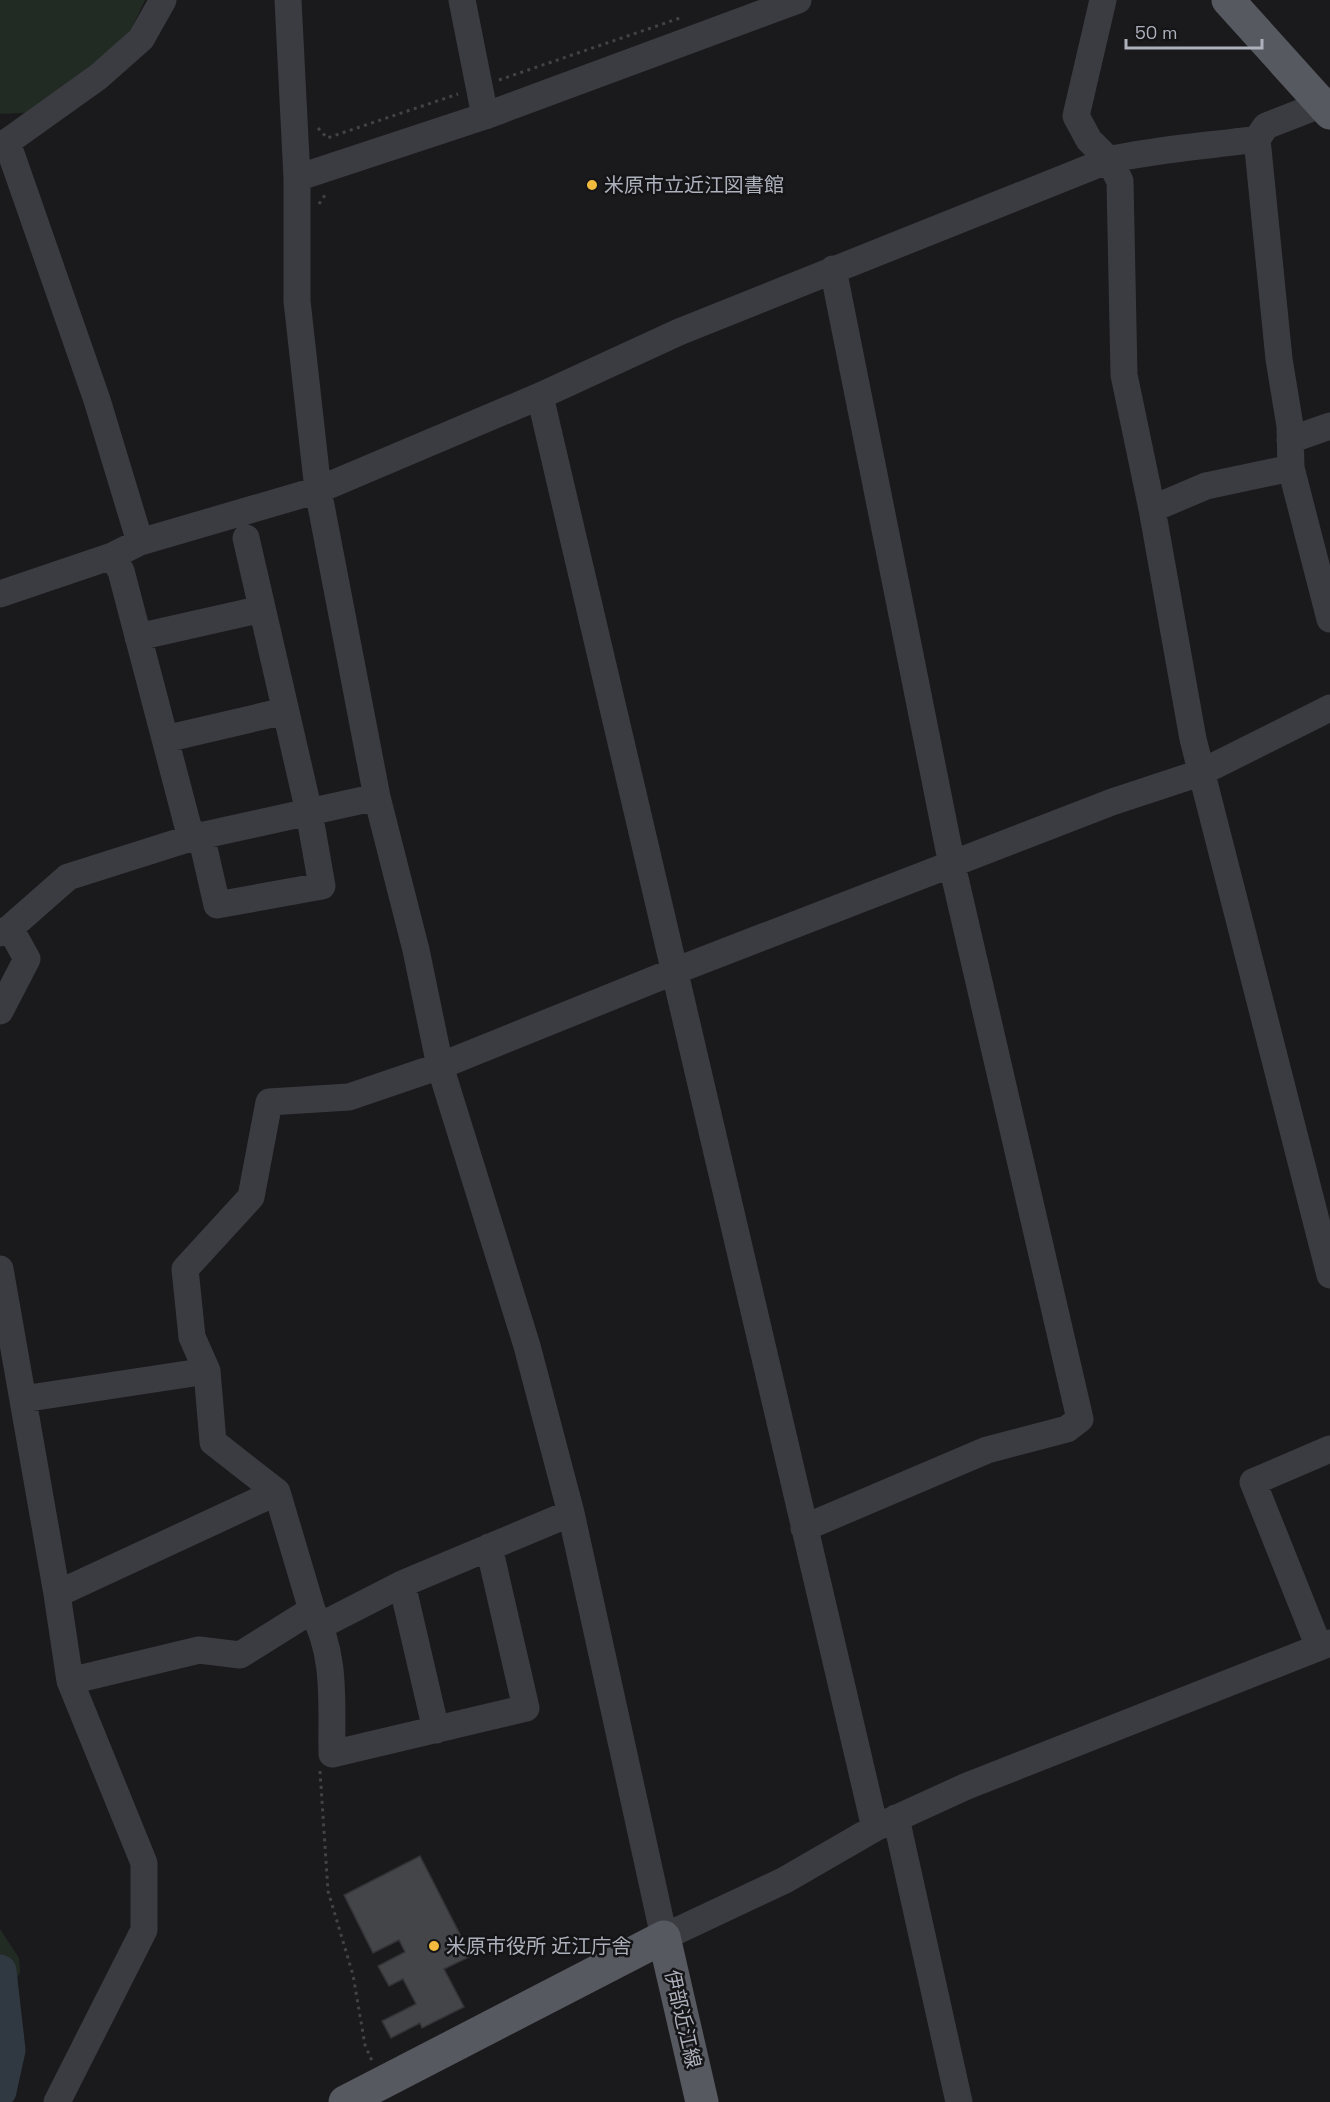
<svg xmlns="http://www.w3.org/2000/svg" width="1330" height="2102" viewBox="0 0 1330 2102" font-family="'Space Grotesk','Noto Sans JP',sans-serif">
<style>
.green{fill:#222b23}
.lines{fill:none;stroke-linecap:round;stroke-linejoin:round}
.river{stroke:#303941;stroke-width:33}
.building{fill:#444549;stroke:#343438;stroke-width:1.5}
.path{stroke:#414348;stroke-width:3;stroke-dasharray:3 4.5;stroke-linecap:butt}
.minor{stroke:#3b3c41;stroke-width:27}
.major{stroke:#575960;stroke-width:33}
.poi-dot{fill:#f2bb3d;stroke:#151517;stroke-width:2}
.labels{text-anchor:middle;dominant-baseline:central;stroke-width:5;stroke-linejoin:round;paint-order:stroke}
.poi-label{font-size:20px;fill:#adb1bc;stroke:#151517;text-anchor:start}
.street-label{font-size:20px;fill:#adb1bc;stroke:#151517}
</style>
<rect width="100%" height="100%" fill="#1a1a1c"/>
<path class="green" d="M0,0H145L122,49L41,112L0,114Z
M0,1929L19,1958L20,1972L0,2015Z"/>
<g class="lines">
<path class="river" d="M0,1971L9,2050L0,2091"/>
</g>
<path class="building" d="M420,1856L471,1956L444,1969L464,2007L422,2028L420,2023L391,2038L382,2021L416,2004L403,1979L389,1986L378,1966L405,1952L399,1940L373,1953L344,1895Z"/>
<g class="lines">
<path class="path" d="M499,80L680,18
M318,128L327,138L458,94
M319,204L327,192
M320,1771L328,1891L353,1975L365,2045L372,2061"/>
<path class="minor" d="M288,0L297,178V301L318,490L377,797L416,950L440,1066L527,1346L571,1513L664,1937L785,1880L875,1828L967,1786L1330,1643
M462,0L485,116
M1103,0L1076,116L1089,140L1109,160L1120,181L1124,375L1152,509L1193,739L1330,1275
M7,142L97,400L140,542L318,490L540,396L875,1828
M0,144L7,142L98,77L141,39L163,0
M297,178L485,116L798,0
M540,396L679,332L1109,160C1157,149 1207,146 1257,139
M1290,440L1330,426
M1291,468L1330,619
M1152,509L1206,486L1291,468L1290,426L1279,359L1257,139L1266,126L1330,101
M140,542L112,556L121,571L191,838
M0,594L112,556
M138,637L262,609
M165,739L285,711
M201,835L217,905L322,886L309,812L246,538
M0,933L10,928L68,877L191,838L377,797
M0,1011L27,959L10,928
M0,1269L57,1594L70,1681L144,1863V1930L57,2102
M23,1399L207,1371
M804,1528L987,1450L1067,1429L1080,1419L952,865L833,269
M489,1547L526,1708L332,1754C331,1704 337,1656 312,1610L277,1492L213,1442L207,1371L192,1337L185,1269L251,1197L269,1102L349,1097L440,1066L675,971L1112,802L1200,773L1330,708
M402,1584L436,1730
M57,1594L277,1492
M320,1626L402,1584L571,1513
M1319,1647L1253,1482L1330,1449
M70,1681L199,1650L240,1655L312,1610
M896,1818L959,2102"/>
<path class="major" d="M1228,0L1330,113
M345,2102L664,1937L702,2102"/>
</g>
<g class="poi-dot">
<circle cx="592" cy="185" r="6"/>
<circle cx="434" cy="1946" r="6"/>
</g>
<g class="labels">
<g class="poi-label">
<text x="604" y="185">米原市立近江図書館</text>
<text x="446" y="1946">米原市役所 近江庁舎</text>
</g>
<g class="street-label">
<text transform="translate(683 2019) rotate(77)">伊部近江線</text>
</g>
</g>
<path d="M1126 39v9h136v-9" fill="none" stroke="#adb1bc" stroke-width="3"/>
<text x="1135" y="39" font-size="18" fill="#adb1bc" stroke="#151517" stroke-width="4.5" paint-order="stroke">50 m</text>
</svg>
